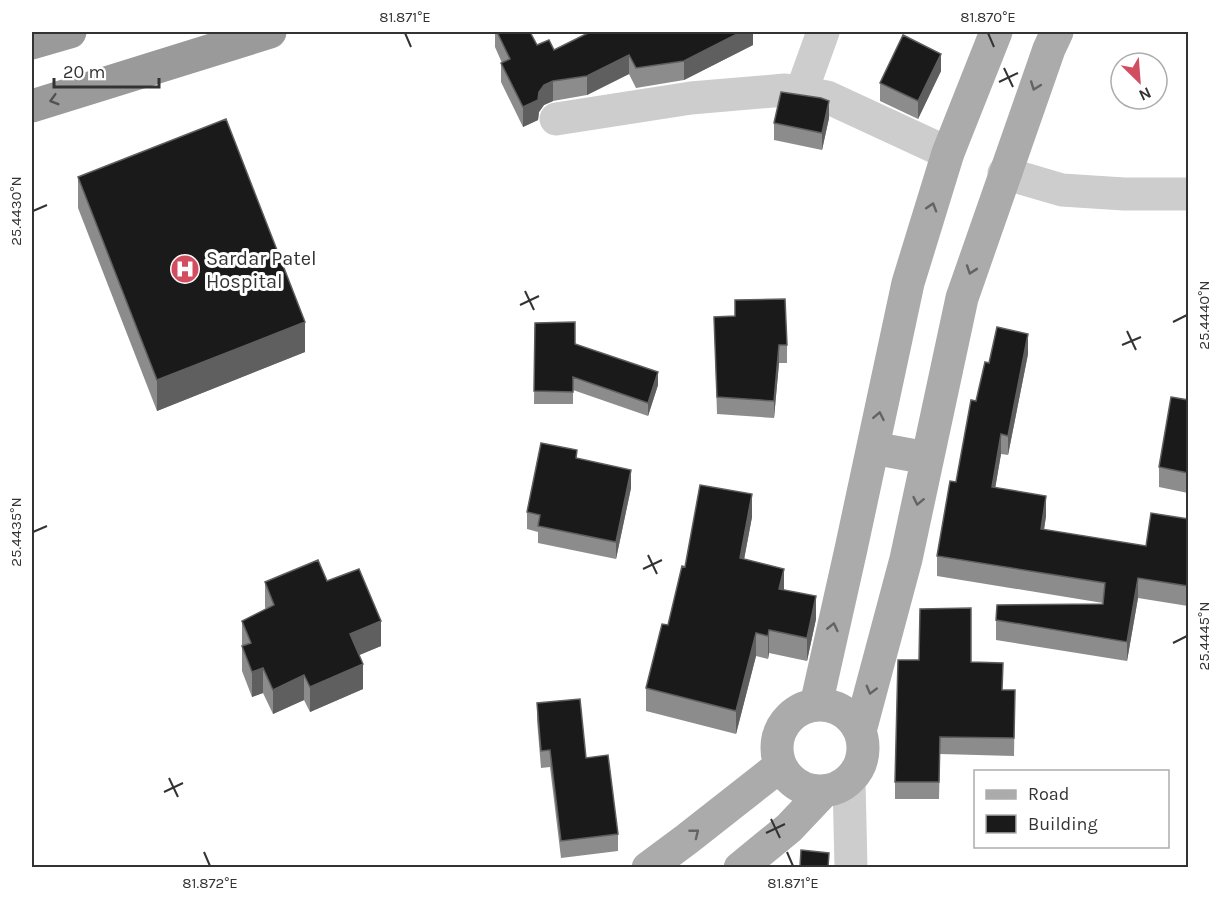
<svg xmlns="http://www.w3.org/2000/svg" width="1220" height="899" viewBox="0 0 1220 899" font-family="Karla,sans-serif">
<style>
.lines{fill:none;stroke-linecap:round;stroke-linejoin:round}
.minor{stroke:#cdcdcd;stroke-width:33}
.major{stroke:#ababab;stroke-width:33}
.highway{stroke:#9a9a9a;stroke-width:33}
.wall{fill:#8c8c8c}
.shaded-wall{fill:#5f5f5f}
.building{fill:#1a1a1a;stroke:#5f5f5f;stroke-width:1.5}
.oneway{stroke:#636363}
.oneway2{stroke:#525252}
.ticks{fill:none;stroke:#333;stroke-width:2}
.labels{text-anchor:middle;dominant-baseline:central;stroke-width:6;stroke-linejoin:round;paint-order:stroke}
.poi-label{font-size:20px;fill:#333;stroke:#fff;text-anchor:start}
.neatline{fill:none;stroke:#333;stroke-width:2}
.ticks-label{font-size:15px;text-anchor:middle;fill:#333}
</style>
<rect width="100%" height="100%" fill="#fff"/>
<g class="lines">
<path class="minor" d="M801,93L823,32
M556,119L691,98L785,90L827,97L948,153
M1004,173L1062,190L1124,194H1188
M849,781L851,868"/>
<path class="major" d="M873,448L927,458
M777 748a43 43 0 1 1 86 0a43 43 0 1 1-86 0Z
M816,705L851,549L908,283L948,153L996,32
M860,731L906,559L962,298L1049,49L1057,32
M648,868L687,839L780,766
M740,868L789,828L824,791"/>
<path class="highway" d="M32,43L70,32
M32,106L270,32"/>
</g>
<path class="wall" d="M495,32H530L537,45L554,50L753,32V45L684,80L636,88L629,74L587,95L553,101L544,105L539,112L538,120L523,127L501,82V63H502L495,47Z
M941,71L918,119L880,101V83Z
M829,118L822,150L774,140V123Z
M78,177L305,352L157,411L78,208Z
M714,317L787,345V363H779L774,418L717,414Z
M535,323L658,385L648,416L573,390V404H534Z
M1028,354L1008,455L1001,454L995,488L1046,516L1044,530L1146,546L1188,519V606L1138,598L1127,661L996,640V620L1103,604V603L937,576V556L976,401Z
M1188,400V493L1159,487V467Z
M577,459L631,488L616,559L538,543V532L527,529V512Z
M752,517L744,559L784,590L816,619L807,661L769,653L768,659L756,656L736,734L646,711V688L668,625L685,567Z
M327,581L381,646L359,655L363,689L310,712L304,700L273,714L263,693L252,697L242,671V621L266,610L265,607V582Z
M971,662L1003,690H1015L1014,756L940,754L939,799H895V782Z
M537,703L586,758L618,834V851L561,858L550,767L541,768L537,720Z"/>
<path class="shaded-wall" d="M741,32H753V45L684,80V61Z
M941,54V71L918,119V101Z
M629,55V74L587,95V76Z
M553,81V101L544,105L539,112L538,120L523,127V107L544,85Z
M829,101V118L822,150V133Z
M305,322V352L157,411V380Z
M1028,334V354L1008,455V436Z
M779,345V363L774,418V401Z
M658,372V385L648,416V403Z
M1001,434V454L992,507V487Z
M631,470V488L616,559V542Z
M752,494V517L740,581V558Z
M1046,496V516L1041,549V529Z
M784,569V592L779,589Z
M1138,578V598L1127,661V642Z
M816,596V619L807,661V638Z
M381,621V646L350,659V634Z
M769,630V653L768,659V636Z
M756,633V656L736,734V711Z
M363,664V689L310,712V687Z
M263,668V693L252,697V672Z
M304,675V700L273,714V690Z"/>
<path class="building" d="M497,32H530L537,45L549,40L554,50L590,32H741L684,61L636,68L629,55L587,76L553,81L544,85L539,92L538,100L523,107L501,63L510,59Z
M903,35L941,54L918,101L880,83Z
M781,92L821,98L829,101L822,133L774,123Z
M226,119L305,322L157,380L78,177Z
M785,299L787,345H779L774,401L717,397L714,317L735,316V300Z
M575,322V344L658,372L648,403L573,377V392L534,391L535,323Z
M997,327L1028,334L1008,436L1001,434L992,487L1046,496L1041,529L1146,546L1151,513L1188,519V586L1138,578L1127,642L996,620L997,605L1103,604L1105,583L937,556L950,481L956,482L971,400L976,401L985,362L989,363Z
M1171,397L1188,400V473L1159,467Z
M541,443L577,450L576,458L631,470L616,542L538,526L540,515L527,512Z
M700,485L752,494L740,558L784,569L779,589L816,596L807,638L769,630L768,636L756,633L736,711L646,688L662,624L668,625L682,566L685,567Z
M318,560L327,581L359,569L381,621L350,634L363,664L310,687L304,675L273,690L263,668L252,672L242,646L251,643L242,621L274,605L265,582Z
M971,608V662L1003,663L1002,690H1015L1014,738L940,737L939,782H895L898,660H919L920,609Z
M580,699L586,758L608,755L618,834L561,841L550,750L541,751L537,703Z
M801,850L829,853L828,867H800Z"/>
<defs><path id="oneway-chevron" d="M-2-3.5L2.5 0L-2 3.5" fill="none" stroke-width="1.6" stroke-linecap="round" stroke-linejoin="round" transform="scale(1.5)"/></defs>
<g class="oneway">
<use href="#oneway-chevron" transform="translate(1035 86) rotate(110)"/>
<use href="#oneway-chevron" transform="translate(932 207) rotate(-73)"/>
<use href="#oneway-chevron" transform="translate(971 270) rotate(109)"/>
<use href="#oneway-chevron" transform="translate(879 416) rotate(-79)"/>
<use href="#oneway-chevron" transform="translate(918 501) rotate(102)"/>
<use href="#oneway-chevron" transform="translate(833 627) rotate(-77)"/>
<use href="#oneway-chevron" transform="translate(871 690) rotate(105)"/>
<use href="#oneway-chevron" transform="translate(695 833) rotate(-38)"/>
</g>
<use class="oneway2" href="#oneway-chevron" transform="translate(54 100) rotate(164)"/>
<path class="ticks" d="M405,33L411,47M988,33L994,47M1004,68L1013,87M999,82L1018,73M33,211L47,205M525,291L534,310M520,305L539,296M1173,322L1187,315M1127,331L1136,350M1122,345L1141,337M33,532L47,526M648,555L657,574M643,569L662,560M1173,643L1187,636M169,778L178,797M164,792L183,783M771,819L780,838M766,833L785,824M204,852L210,866M787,852L793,866"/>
<defs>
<g id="hospital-disc" transform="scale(1.5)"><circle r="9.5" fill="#d14d5f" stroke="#fff"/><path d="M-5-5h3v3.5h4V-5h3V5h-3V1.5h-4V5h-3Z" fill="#fff"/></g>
</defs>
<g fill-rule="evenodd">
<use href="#hospital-disc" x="185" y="269"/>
</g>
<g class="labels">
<g class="poi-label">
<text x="206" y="258">Sardar Patel<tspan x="206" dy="23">Hospital</tspan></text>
</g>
</g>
<rect width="1220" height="899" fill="none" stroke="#ffffff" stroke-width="66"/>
<rect x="974" y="770" width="195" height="78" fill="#ffffff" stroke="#adadad" stroke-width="1.5"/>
<rect x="986" y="790" width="30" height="9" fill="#ababab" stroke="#adadad" stroke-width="1.5"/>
<text x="1028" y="800" font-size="18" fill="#333333">Road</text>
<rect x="986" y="815" width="30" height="18" fill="#1a1a1a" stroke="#adadad" stroke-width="1.5"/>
<text x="1028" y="830" font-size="18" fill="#333333">Building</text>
<g transform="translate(1139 81) rotate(155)"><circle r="28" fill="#ffffff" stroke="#adadad" stroke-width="1.5"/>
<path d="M0-4.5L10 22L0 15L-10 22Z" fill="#d14d5f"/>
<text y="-9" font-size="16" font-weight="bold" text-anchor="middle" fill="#333333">N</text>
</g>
<path d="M54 78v9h105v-9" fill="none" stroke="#333333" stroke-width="3"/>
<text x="63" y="78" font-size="18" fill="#333333" stroke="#ffffff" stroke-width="4.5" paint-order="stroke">20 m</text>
<rect x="33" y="33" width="1154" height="833" class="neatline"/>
<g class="ticks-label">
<text x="405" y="22">81.871°E</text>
<text x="988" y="22">81.870°E</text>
<text transform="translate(16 211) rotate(-90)" y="5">25.4430°N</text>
<text transform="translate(1204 315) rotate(-90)" y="5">25.4440°N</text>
<text transform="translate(16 532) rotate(-90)" y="5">25.4435°N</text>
<text transform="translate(1204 636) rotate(-90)" y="5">25.4445°N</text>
<text x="210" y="888">81.872°E</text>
<text x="793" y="888">81.871°E</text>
</g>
</svg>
